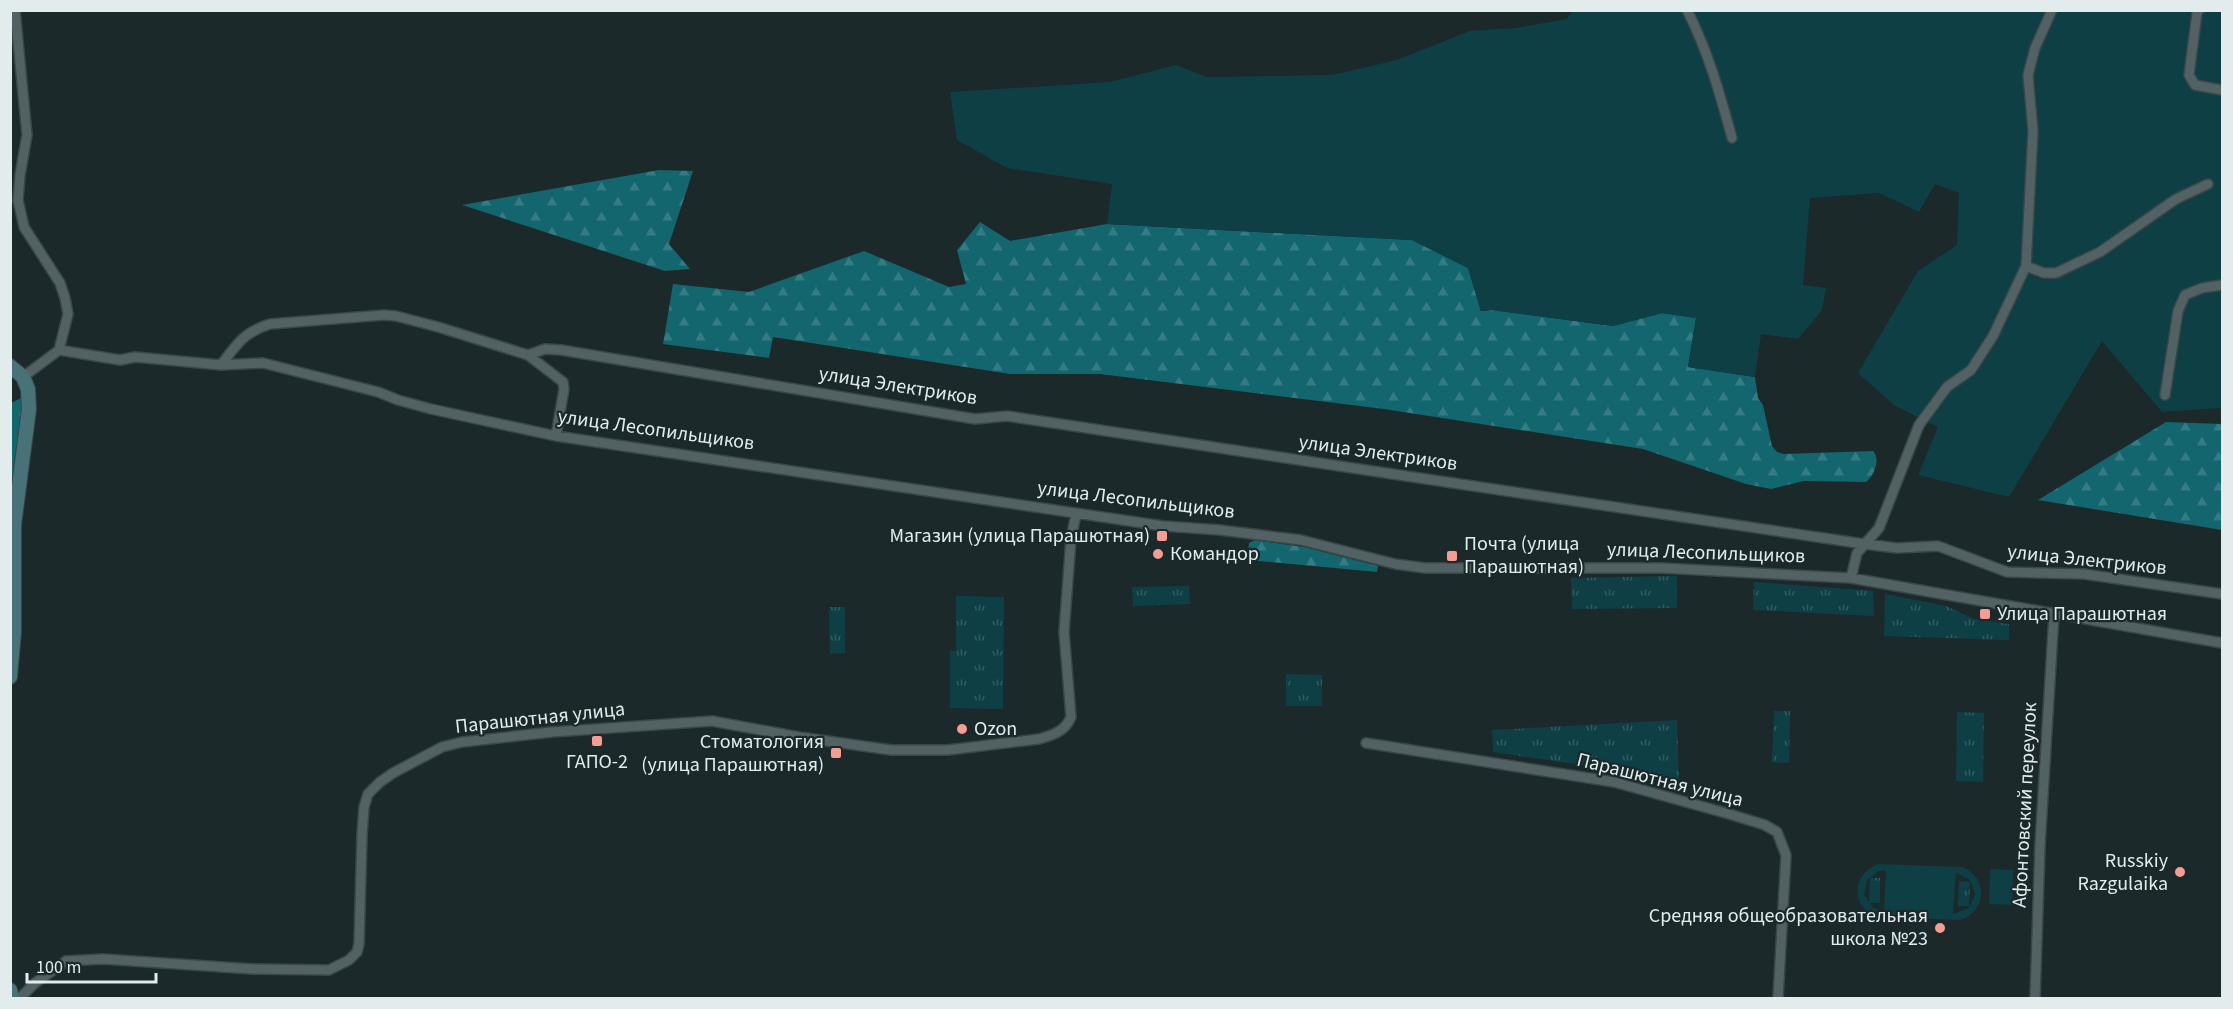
<svg xmlns="http://www.w3.org/2000/svg" width="2233" height="1009" viewBox="0 0 2233 1009" font-family="'Source Sans 3',sans-serif">
<style>
.forest{fill:url(#forest-firs)}
.park{fill:url(#park-tufts)}
.garden{fill:#0e3f45;fill-rule:evenodd}
.lines{fill:none;stroke-linecap:round;stroke-linejoin:round}
.street-casing{stroke:#3a4648;stroke-width:12}
.secondary-casing{stroke:#3a4648;stroke-width:16}
.street{stroke:#526264;stroke-width:9}
.secondary{stroke:#487277;stroke-width:14}
.poi-dot{fill:#f59c93;stroke:#1b292b;stroke-width:2}
.labels{text-anchor:middle;dominant-baseline:central;stroke-width:4.5;stroke-linejoin:round;paint-order:stroke}
.street-label{font-size:20px;fill:#e3eced;stroke:#1b292b}
.poi-label{font-size:20px;fill:#e3eced;stroke:#1b292b;text-anchor:end}
</style>
<defs>
<pattern id="forest-firs" width="22" height="20" patternUnits="userSpaceOnUse" patternTransform="scale(1.5)"><rect width="22" height="20" fill="#13656e"/><path d="M5 1l3.5 6h-7zM16 11l3.5 6h-7z" fill="#357b83"/></pattern>
<pattern id="park-tufts" width="24" height="20" patternUnits="userSpaceOnUse" patternTransform="scale(1.5)"><rect width="24" height="20" fill="#0e3f45"/><path d="M3 7l-1-3M5 7V3M7 7l1-3M15 17l-1-3M17 17v-4M19 17l1-3" fill="none" stroke="#315b60"/></pattern>
</defs>
<rect width="100%" height="100%" fill="#1b292b"/>
<path class="forest" d="M659,170L693,171L669,244L690,269L665,271L462,205Z
M980,222L1010,241L1107,224L1412,240L1468,268L1481,311L1492,310L1613,326L1662,313L1696,318L1688,367L1755,377L1758,398L1763,405L1772,446L1777,452L1783,454L1873,451C1881,459 1874,476 1866,482L1804,481L1771,489L1746,484L1643,449L1384,409L1100,374H1010L773,337L769,358L663,344L673,284L749,292L864,251L949,287L966,284L957,250Z
M21,398L23,421L11,500V403Z
M2166,422L2222,424V530L2038,500Z
M1255,540L1304,547L1378,566L1377,572L1247,560L1249,543Z"/>
<path class="park" d="M1677,576V608L1572,609L1571,578Z
M1754,582L1873,591L1874,616L1753,610Z
M1189,586L1190,604L1133,606L1132,587Z
M1885,594L1946,606L1974,619L2009,624V640L1884,636Z
M956,596L1004,597L1003,709L950,708V651H956Z
M829,607H845V653L830,654Z
M1286,674L1322,675V706H1286Z
M1774,711H1790L1789,763L1772,762Z
M1957,712L1984,713L1983,782L1956,781Z
M1677,720L1679,779L1493,752L1492,730Z
M1870,878H1880V903H1869Z
M1959,881L1970,882L1969,906H1958Z"/>
<path class="garden" d="M1572,11H2222V408L2162,412L2102,341L2009,497L1918,475L1938,427L1895,406L1858,373L1918,271L1957,245L1959,193L1935,184L1919,212L1879,193L1810,198L1803,285L1826,288L1822,310L1798,339L1761,334L1755,377L1688,367L1696,318L1662,313L1613,326L1492,310L1481,311L1468,268L1412,240L1107,224L1112,184L1007,168L957,140L950,92L1110,82L1176,65L1207,77L1332,75L1397,60L1470,31L1515,28L1567,19Z
M1878,864L1963,867C1988,879 1987,910 1961,920L1876,917C1850,906 1852,874 1878,864ZM1879,871H1886L1884,911L1873,908L1864,895L1867,880ZM1956,873L1970,880L1975,894L1969,908L1953,914Z
M1990,869L2013,870L2012,905L1989,904Z"/>
<g class="lines">
<g class="street-casing">
<path id="street" d="M15,10L27,135L20,175L18,200L24,227L60,283L65,298L68,314L59,350
M1687,10C1708,51 1720,94 1732,138
M2199,10L2197,13L2189,75L2195,85L2222,90
M2026,266L2044,273H2056L2100,252L2176,199L2208,184
M528,355L545,349L561,350L975,419L1007,416C1292,461 1579,500 1864,544L1897,548L1938,546L2007,572L2084,574L2222,594
M221,365L263,363L378,392L398,400L431,409L556,436L1163,526L1220,530L1301,540L1395,564L1425,568H1662L1851,578L2222,643
M23,377L59,350L120,360L135,357L221,365C237,344 244,332 270,324L384,315L396,316L438,327L528,355L563,382L564,389L556,436
M2165,395L2178,311L2185,295L2202,288L2222,285
M1851,578L1857,553L1879,528L1919,425L1947,387L1971,370L1993,336L2026,266L2033,131L2028,75L2035,48L2052,10
M1366,743L1614,782L1729,814L1765,825L1777,832L1786,855L1778,998
M20,998L35,983L66,961L103,959L252,969L329,970L349,960L357,952L359,944L362,835L364,807L368,794L380,782L393,773L442,747L462,742L552,732L712,721L799,737L891,750H948L1039,739C1052,735 1065,732 1071,717L1064,632L1071,539L1076,514
M2035,998L2040,845L2054,614"/>
</g>
<g class="secondary-casing">
<path id="secondary" d="M10,366L23,377L28,389L29,409L14,525V632L10,677
M10,990L12,998"/>
</g>
<use href="#street" class="street"/>
<use href="#secondary" class="secondary"/>
</g>
<g class="poi-dot">
<rect x="1156" y="530" width="12" height="12" rx="3"/>
<circle cx="1158" cy="554" r="6"/>
<rect x="1446" y="550" width="12" height="12" rx="3"/>
<rect x="1979" y="608" width="12" height="12" rx="3"/>
<circle cx="962" cy="729" r="6"/>
<rect x="591" y="735" width="12" height="12" rx="3"/>
<rect x="830" y="747" width="12" height="12" rx="3"/>
<circle cx="2180" cy="872" r="6"/>
<circle cx="1940" cy="928" r="6"/>
</g>
<g class="labels">
<g class="street-label">
<text transform="translate(898 386) rotate(9)">улица Электриков</text>
<text transform="translate(656 430) rotate(8)">улица Лесопильщиков</text>
<text transform="translate(1378 453) rotate(8)">улица Электриков</text>
<text transform="translate(1136 500) rotate(7)">улица Лесопильщиков</text>
<text transform="translate(1706 553) rotate(2)">улица Лесопильщиков</text>
<text transform="translate(2087 560) rotate(6)">улица Электриков</text>
<text transform="translate(540 718) rotate(-6)">Парашютная улица</text>
<text transform="translate(1660 780) rotate(14)">Парашютная улица</text>
<text transform="translate(2025 805) rotate(-87)">Афонтовский переулок</text>
</g>
<g class="poi-label">
<text x="1150" y="536">Магазин (улица Парашютная)</text>
<text x="1464" y="544" text-anchor="start">Почта (улица<tspan x="1464" dy="23">Парашютная)</tspan></text>
<text x="1170" y="554" text-anchor="start">Командор</text>
<text x="1997" y="614" text-anchor="start">Улица Парашютная</text>
<text x="974" y="729" text-anchor="start">Ozon</text>
<text x="824" y="742">Стоматология<tspan x="824" dy="23">(улица Парашютная)</tspan></text>
<text x="597" y="762" text-anchor="middle">ГАПО-2</text>
<text x="2168" y="861">Russkiy<tspan x="2168" dy="23">Razgulaika</tspan></text>
<text x="1928" y="916">Средняя общеобразовательная<tspan x="1928" dy="23">школа №23</tspan></text>
</g>
</g>
<rect width="2233" height="1009" fill="none" stroke="#e3eced" stroke-width="24"/>
<path d="M27 973v9h129v-9" fill="none" stroke="#e3eced" stroke-width="3"/>
<text x="36" y="973" font-size="18" fill="#e3eced" stroke="#1b292b" stroke-width="4.5" paint-order="stroke">100 m</text>
</svg>
